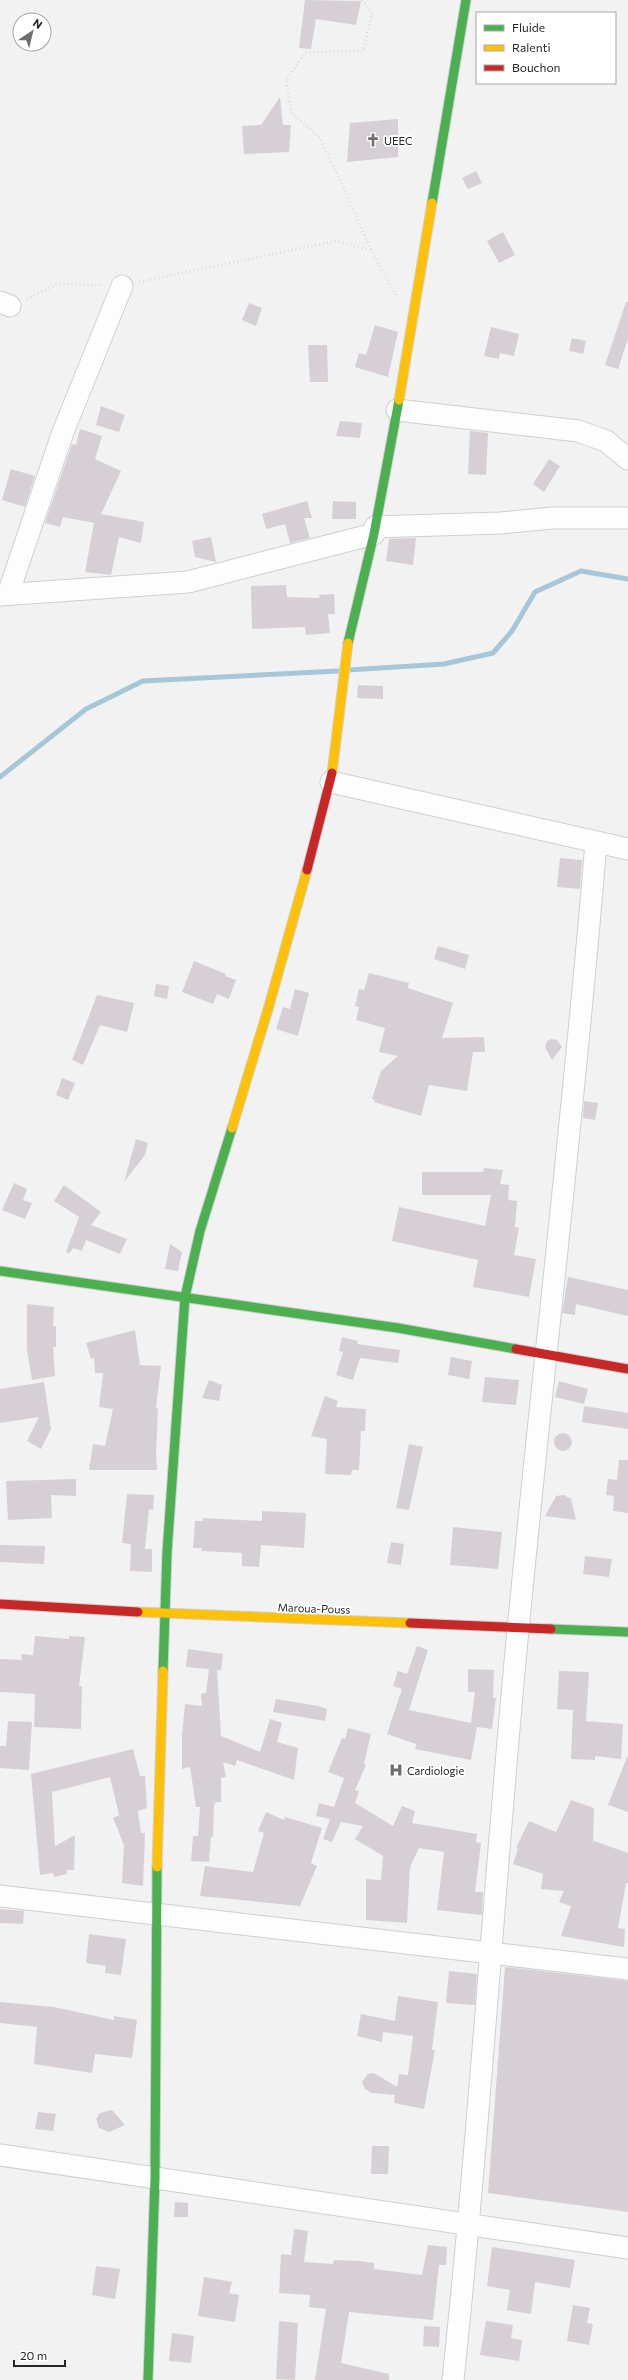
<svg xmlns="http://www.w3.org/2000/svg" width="628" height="2380" viewBox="0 0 628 2380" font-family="Commissioner,sans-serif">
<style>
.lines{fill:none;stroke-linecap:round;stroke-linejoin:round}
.stream{stroke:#a5c7d7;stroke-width:5}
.building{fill:#d6d0d6}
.street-casing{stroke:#cfcfcf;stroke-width:23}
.fast-casing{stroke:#cfcfcf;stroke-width:11}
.slow-casing{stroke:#cfcfcf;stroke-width:11}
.jam-casing{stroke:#cfcfcf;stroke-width:11}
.path{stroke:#dbdbdb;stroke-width:2.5;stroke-dasharray:1 3;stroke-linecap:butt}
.street{stroke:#fdfdfd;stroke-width:21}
.fast{stroke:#4caf50;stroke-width:9}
.slow{stroke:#ffc107;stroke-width:9}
.jam{stroke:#c62828;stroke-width:9}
.labels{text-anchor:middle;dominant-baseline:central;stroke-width:3.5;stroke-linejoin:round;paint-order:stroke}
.poi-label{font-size:11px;fill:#262627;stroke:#fff;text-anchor:start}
.street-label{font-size:11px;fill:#262627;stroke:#fff}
</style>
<rect width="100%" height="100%" fill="#f2f2f2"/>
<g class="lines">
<path class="stream" d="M348,670L444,664L493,653L512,631L535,592L581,571L628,579
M0,777L86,709L143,681L338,671"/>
</g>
<path class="building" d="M305,0L361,1L356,25L316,19L311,49L299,48Z
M280,97L283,125H291L289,152L244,154L242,126L261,125Z
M398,119V157L347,162L350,123Z
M476,171L482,183L468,189L462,178Z
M503,232L515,255L499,263L487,241Z
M626,302H628V339L618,369L605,365Z
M249,303L262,308L256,326L242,320Z
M375,325L398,332L388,377L355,367L359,353L366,355Z
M491,327L519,334L514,356L500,353L499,359L484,356Z
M572,338L586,341L583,354L569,351Z
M308,345H327L328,382H310Z
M101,406L125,415L119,432L96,425Z
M340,421L362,423L360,438L336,436Z
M80,429L102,436L95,459L121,471L101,514L144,522L141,543L119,537L111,575L85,572L94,523L63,517L60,527L45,523L72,444L76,445Z
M470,431L488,433L486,475L468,474Z
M549,459L560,466L544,492L533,484Z
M11,469L35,476L25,507L2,500Z
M307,501L312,518H304L310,538L290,543L285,524L266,529L262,514Z
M333,501L356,502V519H332Z
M211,537L216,562L195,557L192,541Z
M416,538L413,565L386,561L389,539Z
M286,585L287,597L320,598L319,595L334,594L335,614H328L330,633L306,635L305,627L252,629L251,586Z
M358,685L383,686V699L357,698Z
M560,858L582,860L580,889L557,887Z
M438,946L469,955L465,969L434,959Z
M194,961L226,974L225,976L236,980L229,999L217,994L213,1004L182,992Z
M369,973L409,983L408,988L453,1003L442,1038L484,1037L485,1052H473L467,1091L429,1085L421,1116L374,1102L375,1100L372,1099L381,1071L398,1056L379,1052L385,1028L356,1020L359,1007L355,1006L359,989L364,990Z
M156,984L169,986L167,999L154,996Z
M295,989L309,993L298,1036L276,1029L283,1007L290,1009Z
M97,995L134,1003L127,1032L100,1025L83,1065L72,1060Z
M551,1039L557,1040L562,1047L552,1060L545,1047L547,1041Z
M62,1078L75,1083L68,1100L56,1095Z
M584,1101L598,1103L595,1120L583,1118Z
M136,1139L148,1143L145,1155L124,1182Z
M484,1168L503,1170L500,1184L509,1185L508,1200L517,1201L515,1227L519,1228L514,1255L536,1259L529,1297L473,1287L478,1260L392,1241L399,1207L485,1226L491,1195H422V1172H483Z
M14,1183L27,1189L23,1200L32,1203L25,1219L2,1210Z
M64,1185L101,1212L91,1225L127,1239L120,1254L86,1240L82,1251L73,1248L69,1254L66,1252L79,1217L54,1201Z
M170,1244L182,1252L178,1271L165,1269Z
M568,1277L628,1290V1316L576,1304L575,1315L562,1313Z
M27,1304L54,1307L53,1326H56V1347H53L55,1376L32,1380L27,1350Z
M135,1330L140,1365L161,1366L156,1408L158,1409L156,1453L157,1470H89L93,1444L105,1446L113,1409L99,1407L103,1373H95L94,1358L91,1359L86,1343Z
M342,1337L358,1341L357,1344L400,1350L398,1363L360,1358L353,1380L336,1375L343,1352L339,1351Z
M451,1357L472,1361L469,1379L448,1375Z
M485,1377L519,1380L516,1405L482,1402Z
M209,1380L222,1385L219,1401L202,1398Z
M559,1381L588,1389L584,1404L555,1397Z
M44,1382L51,1429L41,1449L27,1441L39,1417L0,1423V1389Z
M325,1396L338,1401L336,1407L366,1409L365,1431H361L359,1470H352L351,1475L325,1474L327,1439L311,1436Z
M584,1406L628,1413V1429L582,1422Z
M554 1442a9 9 0 1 1 18 0a9 9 0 1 1-18 0Z
M409,1444L423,1447L409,1510L396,1508Z
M619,1460H628V1513L613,1511L614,1496L606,1495L608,1479L617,1480Z
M76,1479V1496L51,1495L52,1518L8,1520L6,1481Z
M127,1494L154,1495L153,1510L149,1509L145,1549H152V1572L130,1571L131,1544L122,1543Z
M564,1495L571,1499L576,1520L545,1516L556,1496Z
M262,1511L306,1513L304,1548L261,1545L259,1567L242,1566V1553L201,1551L202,1548H193L195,1521H203V1518L262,1521Z
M453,1527L502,1532L498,1569L450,1565Z
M391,1542L404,1544L401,1565L387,1563Z
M0,1545L45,1546L44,1564L0,1562Z
M585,1556L612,1559L609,1577L583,1574Z
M35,1636L69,1639V1636L85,1637L79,1686H82L81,1729L34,1727L35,1694L0,1692V1659L22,1660L21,1654L33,1655Z
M417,1646L428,1650L409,1710L471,1723L475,1692H468V1669L494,1670L493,1698H496L492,1729L477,1727L471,1760L415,1749L416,1744L387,1734L402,1689L393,1686L398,1671L407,1674Z
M188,1649L223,1654L221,1670H217L221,1736L260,1752L270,1719L282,1723L277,1742L298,1748L294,1780L237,1760L235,1766L223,1762L226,1777L221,1778V1802H216L214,1805L213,1837H198L200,1807H196L190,1767L182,1769V1734L185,1704L202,1706L201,1694L206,1693L209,1669L186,1667Z
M559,1671L589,1672L586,1721L623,1724L621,1759L595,1756V1760L571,1759L573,1710L557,1709Z
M276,1699L318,1706L327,1709L325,1721L273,1712Z
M8,1721L32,1722L29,1770L0,1768V1746H6Z
M348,1728L371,1734L364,1764L366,1765L355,1790L359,1791L355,1803L393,1826L402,1806L415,1811L412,1823L477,1834L476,1842L481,1843L475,1892H483L482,1915L437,1910L444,1852L419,1848L410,1867L407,1923L366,1920V1879L381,1880L383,1856L355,1839L363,1826L341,1822L332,1842L323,1839L330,1819L316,1816L319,1803L334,1807L344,1778L328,1772L342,1738L345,1739Z
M133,1749L140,1776H145L147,1808L138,1811L141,1833H145L143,1886L122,1883L124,1845L113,1818L119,1815L110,1777L52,1792L55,1846L75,1835L74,1870H67V1874L54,1877L53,1873L40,1875L31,1774Z
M627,1757H628V1812L608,1805Z
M571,1800L594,1808L593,1845L594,1841L628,1853V1883H626L618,1928L625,1929L624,1947L561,1936L571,1906L559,1902L564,1891L541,1889L543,1874L513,1864L518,1849L516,1848L529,1821L556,1832Z
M266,1812L284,1820L285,1817L322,1828L311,1863L317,1866L300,1906L200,1896L205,1866L253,1872L264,1833L258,1831Z
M193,1836L211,1837L209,1862L191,1861Z
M0,1909L24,1911L23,1924L0,1923Z
M89,1934L126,1939L121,1975L105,1973L106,1966L86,1963Z
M505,1967L628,1981V2212L488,2193Z
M449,1971L477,1974L475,2005L446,2003Z
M398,1996L438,2002L432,2050H435L424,2109L394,2103L395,2095L372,2093L365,2089L362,2082L368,2074L374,2073L397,2087L399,2074L408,2075L413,2036L383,2032L382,2042L357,2036L361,2014L395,2021Z
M0,2002L54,2007L114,2020V2016L137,2020L132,2058L95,2054L92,2073L34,2064L37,2027L0,2023Z
M112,2110L125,2125L109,2132L99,2128L96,2119L100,2113Z
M38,2112L56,2114L53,2131L35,2129Z
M372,2146H389L388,2174H371Z
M175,2202L188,2203V2217H174Z
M294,2229L308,2231L304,2262L333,2264L334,2260L360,2261L374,2263V2269L422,2275L428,2245L447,2247L446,2265H439L433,2320L349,2312L341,2363L389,2374V2380H315L326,2309L309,2307L310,2295L279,2293L281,2254L291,2255Z
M492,2247L575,2260L570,2288L535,2282L531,2314L507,2310L510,2290L487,2286Z
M96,2266L120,2269L115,2299L92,2295Z
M204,2277L232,2282L229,2293L239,2295L235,2322L198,2316Z
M573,2305L590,2308L587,2323L593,2324L589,2345L567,2341Z
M279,2321L298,2323L295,2380L276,2379Z
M486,2321L513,2325L511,2338L522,2340L519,2361L480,2355Z
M424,2326L440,2327L439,2347L423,2346Z
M172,2333L194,2336L191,2363L169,2361Z"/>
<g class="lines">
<g class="street-casing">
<path id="street" d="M0,302L10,306
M397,410L578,431L606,441L628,459
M375,527L500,523L552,518H628
M8,594L63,432L122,286
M0,595L188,582L374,534
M331,782L628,849
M0,1896L628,1969
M0,2155L628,2248
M453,2380C480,2130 494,1880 518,1630C543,1367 575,1105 596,842"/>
</g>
<g class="fast-casing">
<path id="fast" d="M432,203L466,0
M348,643L374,534L399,400
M0,1271L398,1328L516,1349
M551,1629L628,1632
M163,1671L167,1553L185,1297L200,1231L232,1128
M148,2380L155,2179L157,1867"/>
</g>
<g class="slow-casing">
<path id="slow" d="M399,400L432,203
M332,773L348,643
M232,1128L269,1006L307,870
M138,1612L410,1623
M157,1867L163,1671"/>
</g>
<g class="jam-casing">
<path id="jam" d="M307,870L332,773
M516,1349L628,1369
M0,1604L138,1612
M410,1623L551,1629"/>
</g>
<path class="path" d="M362,0L372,13L363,51L306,52L286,80L292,113L319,137L339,177L371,250
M139,282L336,241L371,250L396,295
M27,299L57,284L103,285"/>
<use href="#street" class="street"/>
<use href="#fast" class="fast"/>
<use href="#slow" class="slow"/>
<use href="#jam" class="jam"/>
</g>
<defs>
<g id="church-bare" transform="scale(1.08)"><path d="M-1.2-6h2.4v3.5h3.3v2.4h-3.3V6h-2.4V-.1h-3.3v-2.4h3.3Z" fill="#6d6d6e" stroke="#fff" stroke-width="2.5" paint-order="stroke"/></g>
<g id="hospital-bare" transform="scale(1.08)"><path d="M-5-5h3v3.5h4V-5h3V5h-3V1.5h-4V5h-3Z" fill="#6d6d6e" stroke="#fff" stroke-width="2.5" paint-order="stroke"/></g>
</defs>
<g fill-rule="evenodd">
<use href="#church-bare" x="373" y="140"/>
<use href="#hospital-bare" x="396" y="1770"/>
</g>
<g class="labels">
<g class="poi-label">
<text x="384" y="140">UEEC</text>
<text x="407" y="1770">Cardiologie</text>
</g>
<g class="street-label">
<text transform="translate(314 1608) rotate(2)">Maroua-Pouss</text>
</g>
</g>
<rect x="476" y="12" width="140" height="72" fill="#ffffff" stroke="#a8a8a9"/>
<rect x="484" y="25" width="20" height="6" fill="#4caf50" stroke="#a8a8a9"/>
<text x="512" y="32" font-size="12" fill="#262627">Fluide</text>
<rect x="484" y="45" width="20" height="6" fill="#ffc107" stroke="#a8a8a9"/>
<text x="512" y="52" font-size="12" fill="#262627">Ralenti</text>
<rect x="484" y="65" width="20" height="6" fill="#c62828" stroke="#a8a8a9"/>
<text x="512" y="72" font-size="12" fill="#262627">Bouchon</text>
<g transform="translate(32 32) rotate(35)"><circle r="19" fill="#ffffff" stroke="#a8a8a9"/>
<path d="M0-3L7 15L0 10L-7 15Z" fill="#6d6d6e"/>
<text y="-6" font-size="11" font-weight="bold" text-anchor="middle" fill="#262627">N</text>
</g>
<path d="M14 2360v6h51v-6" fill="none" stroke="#262627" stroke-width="2"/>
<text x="20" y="2360" font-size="12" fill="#262627" stroke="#ffffff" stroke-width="3" paint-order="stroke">20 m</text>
</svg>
